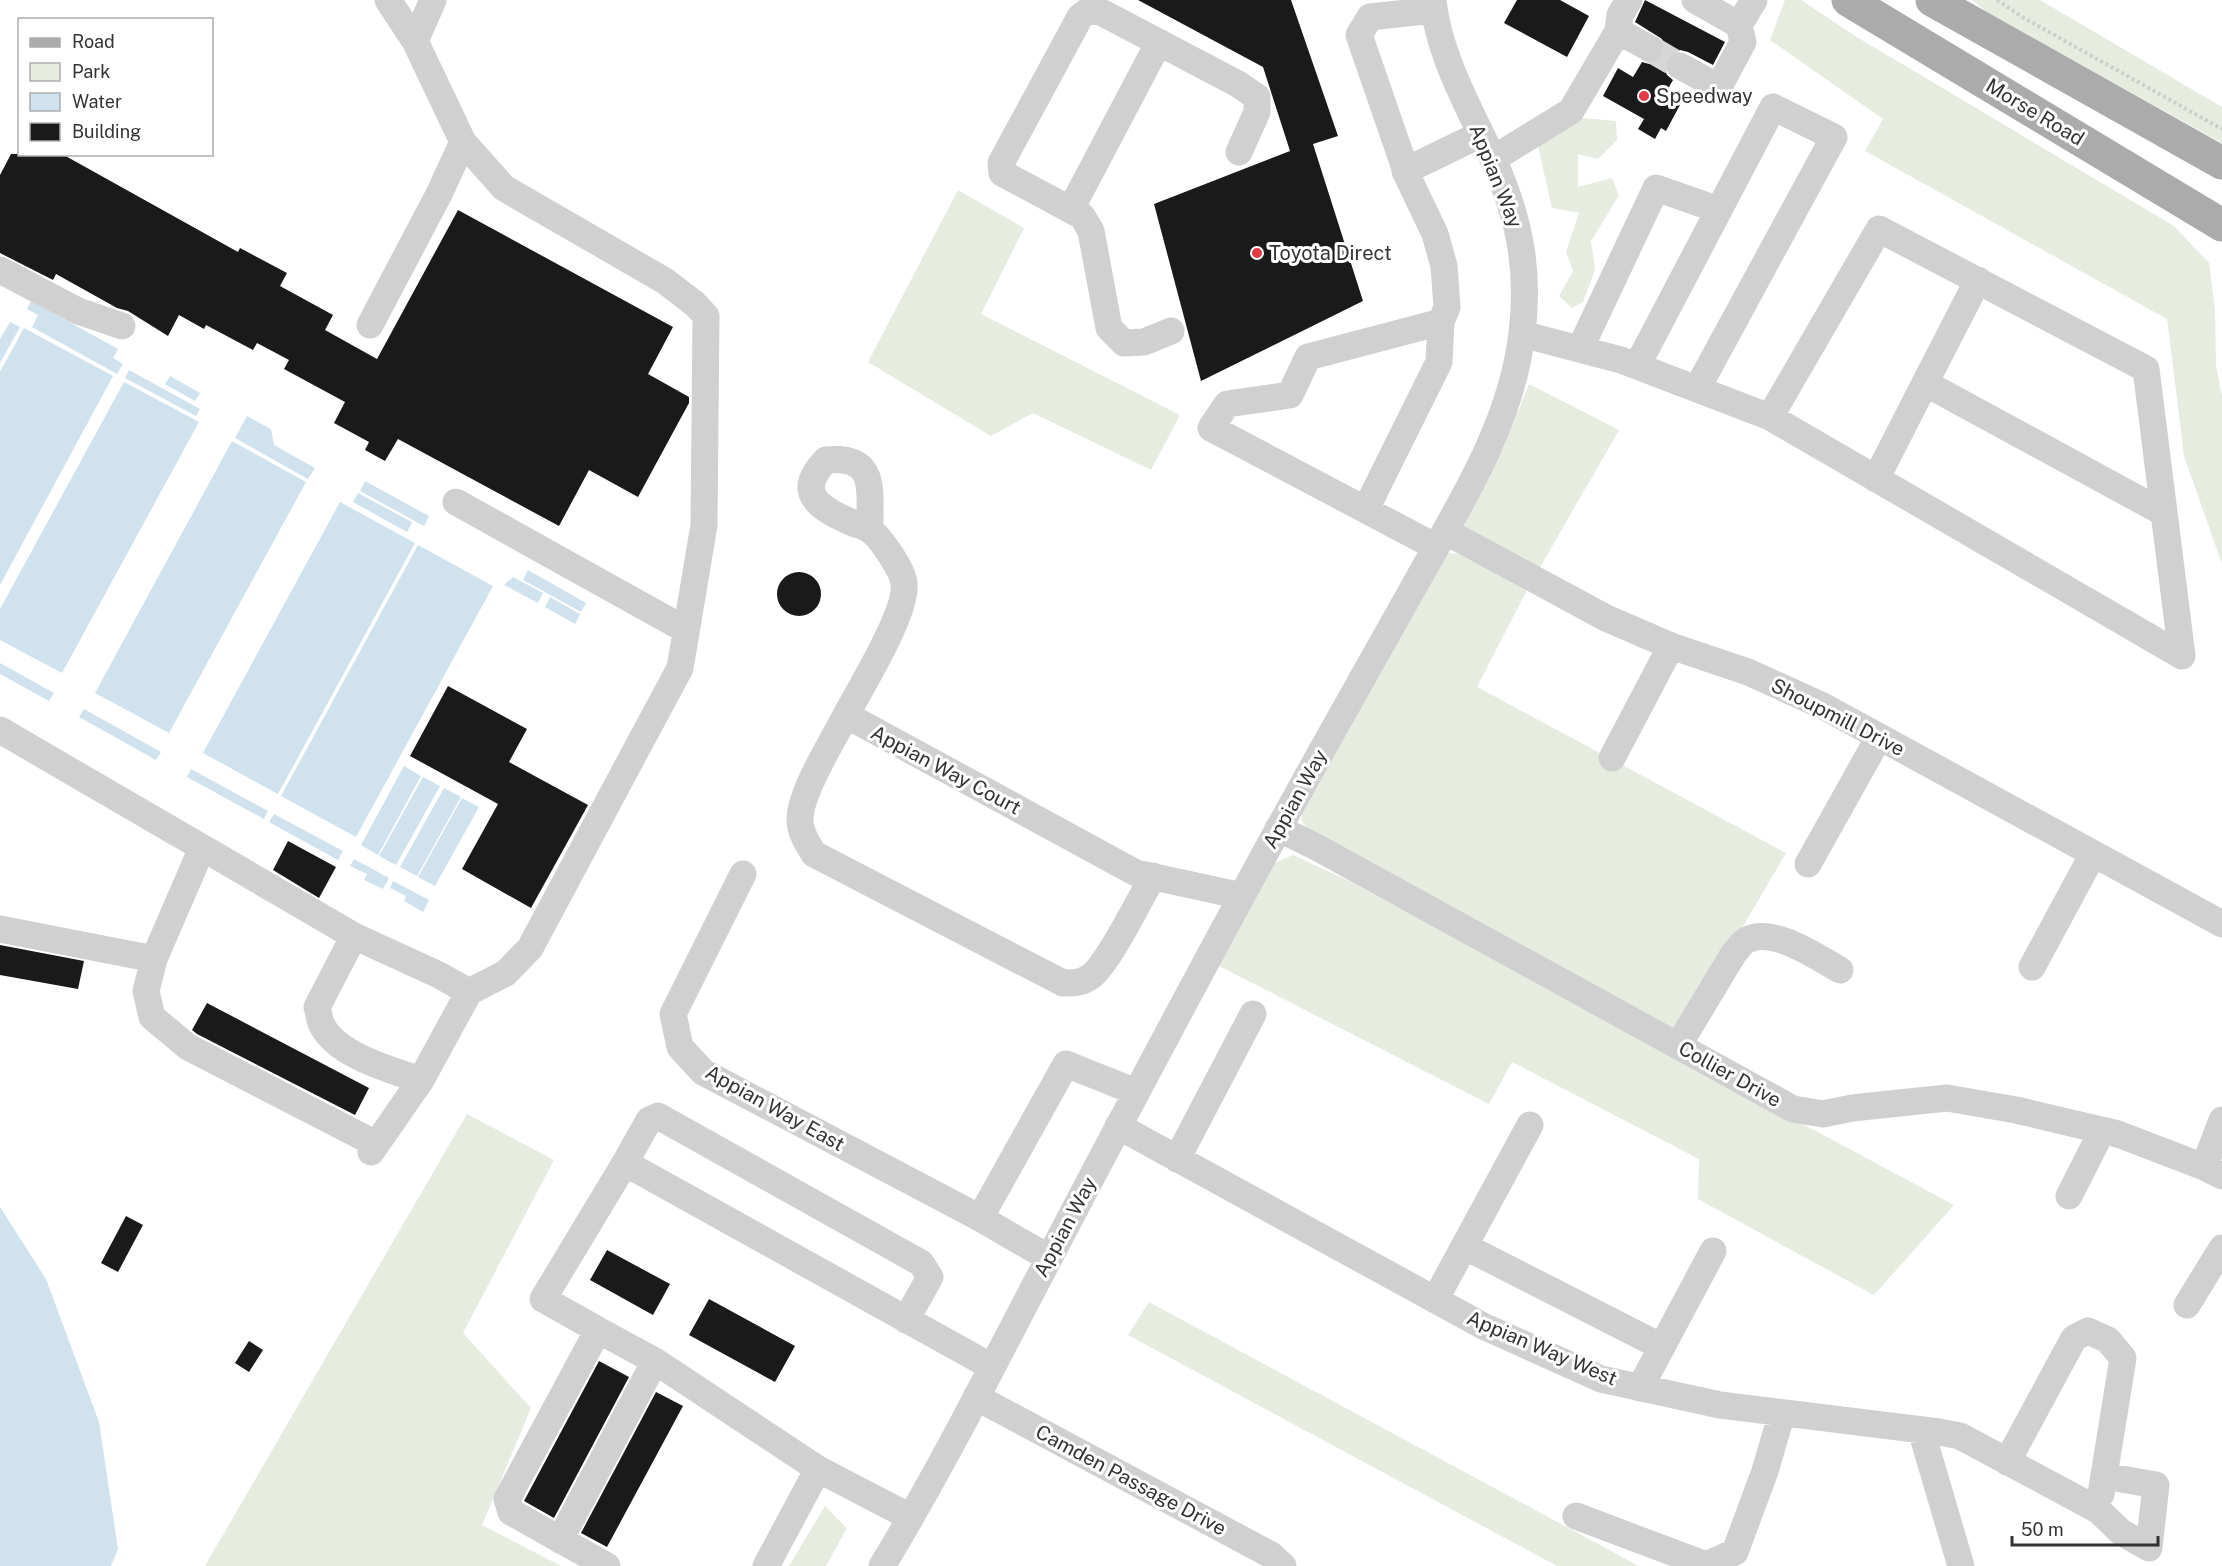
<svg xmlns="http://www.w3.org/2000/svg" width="2222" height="1566" viewBox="0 0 2222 1566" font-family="'Public Sans',sans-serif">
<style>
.green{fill:#e6ecdf}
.water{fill:#cfe2ee}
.building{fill:#1a1a1a}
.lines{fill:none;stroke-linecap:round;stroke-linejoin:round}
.minor-tunnel{stroke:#d6d6d6;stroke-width:27;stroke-dasharray:27 14;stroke-linecap:butt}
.path{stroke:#cdcdcd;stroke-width:4;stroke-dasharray:3 3;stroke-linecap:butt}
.minor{stroke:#d0d0d0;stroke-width:27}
.major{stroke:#ababab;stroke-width:33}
.poi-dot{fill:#e63946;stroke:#fff;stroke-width:2}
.labels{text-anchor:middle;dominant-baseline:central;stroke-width:6;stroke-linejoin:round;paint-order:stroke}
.poi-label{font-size:20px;fill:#333;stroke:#fff;text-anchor:start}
.street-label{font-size:20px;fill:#333;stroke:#fff}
</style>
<rect width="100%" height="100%" fill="#fff"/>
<path class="green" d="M1785,0H1801L1855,36L2174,226L2209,263L2215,310L2216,366L2222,396V564L2184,456L2167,319L1865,151L1883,119L1770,40Z
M1972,0H2040L2222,107V143L1988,13Z
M1583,118L1616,121L1617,140L1598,159L1578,154V187L1612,178L1619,195L1591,241L1595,270L1583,302L1572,308L1559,296L1573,271L1566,252L1579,213L1552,208L1538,146L1557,131Z
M958,190L1024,228L981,314L1180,415L1151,470L1033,413L991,436L868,362Z
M1529,384L1619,430L1538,571L1460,524L1503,449Z
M1443,552L1465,555L1527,590L1477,687L1786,853L1678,1037L1309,831L1301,820L1304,805Z
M1293,855L1349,881L1954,1205L1874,1295L1698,1199L1699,1159L1512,1062L1489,1104L1219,966L1270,865Z
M467,1114L554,1160L463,1333L531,1408L482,1525L561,1566H205Z
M1149,1302L1639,1566H1557L1128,1335Z
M825,1506L847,1528L826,1566H789Z"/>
<path class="water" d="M31,301L118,349L113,358L123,364L117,374L32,327L38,315L27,309Z
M10,322L20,327L0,363V339Z
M24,328L113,376L0,585V372Z
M129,370L200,409L196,416L125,378Z
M170,376L200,393L195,401L165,384Z
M124,382L199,422L62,673L0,640V609Z
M247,416L271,429L274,445L315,468L308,479L235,438Z
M232,441L306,482L169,733L95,693Z
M365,481L429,516L424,526L360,491Z
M358,493L412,522L407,532L353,502Z
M340,502L415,543L278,794L203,753Z
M418,545L493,586L356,837L281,796Z
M528,570L586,603L581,612L523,580Z
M513,577L543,593L538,603L504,585Z
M550,597L580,614L575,624L545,607Z
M0,663L54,693L49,701L0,674Z
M84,709L161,752L156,760L79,717Z
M404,766L421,776L378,855L361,845Z
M191,769L268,811L264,819L187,777Z
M423,777L440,786L396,865L379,856Z
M444,788L461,797L417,876L400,867Z
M462,798L479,807L435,886L418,877Z
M274,814L343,851L338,860L269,822Z
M354,859L389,878L383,889L364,880L367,874L350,866Z
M393,881L429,900L423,912L404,901L406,896L390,888Z
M0,1207L46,1279L99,1422L118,1549L111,1566H0Z"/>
<path class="building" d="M1138,0H1291L1338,136L1313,144L1363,301L1201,381L1154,204L1290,151L1263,67Z
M1517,0H1560L1589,16L1567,57L1504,23Z
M1645,0L1725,42L1713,65L1688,52L1680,50L1672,52L1666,58L1664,67L1667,75L1673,80L1665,94L1681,103L1666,131L1661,128L1655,139L1638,129L1644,119L1603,96L1618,68L1633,77L1642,62L1649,64L1657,62L1663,55L1665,47L1662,39L1635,22Z
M11,154H62L238,252L240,248L287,273L280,286L333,315L325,330L377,359L458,210L673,327L648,374L689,397V403L638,497L589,470L559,526L398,439L385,461L365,450L369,442L334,423L345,402L284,369L289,360L257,343L253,350L206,325L204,329L179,315L168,336L128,311L117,308L56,274L53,280L0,253V175Z
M777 594a22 22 0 1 1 44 0a22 22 0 1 1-44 0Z
M448,686L527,729L509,762L588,805L531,908L462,869L498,804L410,756Z
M288,841L336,867L319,898L273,870Z
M0,945L84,961L78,989L0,975Z
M207,1003L369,1088L355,1115L197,1034L192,1030Z
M126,1216L143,1225L118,1272L101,1263Z
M607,1250L670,1284L653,1315L590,1280Z
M709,1299L795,1346L775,1382L689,1335Z
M249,1341L263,1350L249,1372L235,1363Z
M599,1361L629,1377L554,1518L524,1501Z
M656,1392L683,1406L607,1547L581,1533Z"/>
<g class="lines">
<path class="minor-tunnel" d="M1649,48L1680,66"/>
<path class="path" d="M1997,0L2024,18L2222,129"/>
<path class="minor" d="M1695,0L1739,25
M1618,31L1649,48
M415,41L433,0
M1680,66L1715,85H1720L1743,42L1739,25L1754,0
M1493,159L1571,111L1618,31L1620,15L1629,0
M1406,171L1359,35L1370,17L1434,10
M1071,209L1159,42
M0,270L78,311L122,326
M1978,280L1925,383L2164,513
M370,325L439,194L463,142
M1171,331L1144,342L1124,343L1109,328L1091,231L1082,216L1002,173L1001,163L1080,17L1089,10L1101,12L1238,84L1257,97V112L1239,152
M1522,334L1621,360L1770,417L2182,656L2146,369L1879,229L1770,417
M1580,349L1656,188L1719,210
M1637,366L1773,107L1834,137L1697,389
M1876,479L1925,383
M456,502L686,630
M1366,509L1439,362L1441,322
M870,530C869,493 879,454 826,460C793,494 821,509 853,523C858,525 866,527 870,530C881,538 902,569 904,583C908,611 861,687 846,715L1136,873L1242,896
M1445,531L1606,618L1671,646L1748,672L1823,706L2222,924
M1436,547L1211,428L1227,404L1290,395L1308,357L1441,322L1447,307L1444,266L1435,234L1405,171L1481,134
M846,715C833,740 800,793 800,819C800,832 807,843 814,854L1063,983C1074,983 1081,983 1090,977C1107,966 1141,897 1153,876
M0,730L354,936L439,975L469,992
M1612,758L1671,646
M1278,828L1318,848L1793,1109L1823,1114L1852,1108L1947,1098L2016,1110L2118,1134L2204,1167L2222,1176
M202,848L154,959L146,991L152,1017L188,1047L376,1144
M1808,864L1879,737
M743,874L673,1014L680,1047L703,1072L980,1218L1049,1258
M0,929L154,959
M354,936L317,1007C319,1012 319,1020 322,1025C336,1055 391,1070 421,1080
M2032,967L2093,854
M1678,1046L1734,953C1738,949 1742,942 1747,940C1773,926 1816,957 1840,970
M1118,1126L1483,1326L1601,1379L1720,1405L1939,1432L1960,1436L2098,1510L2121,1532L2149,1548L2156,1485L2104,1476
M371,1152L421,1080L469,992L506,973L530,948L680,668L704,525L706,316L695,304L665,281L504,188L463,142L415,41L388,0
M1177,1159L1253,1014
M625,1163L649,1120L658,1116L921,1263L930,1277L906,1320
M2204,1167L2222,1120
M2069,1196L2102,1131
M980,1218L1066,1064L1136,1092
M1464,1246L1662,1347
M1435,1300L1530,1125
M2187,1305L2222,1248
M598,1330L543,1299L625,1163L992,1367
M1640,1388L1713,1251
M976,1397L1271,1555L1283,1566
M1921,1430L1961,1566
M2007,1462L2074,1338L2088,1331L2108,1340L2123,1358L2101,1494
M1576,1516L1706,1565L1735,1552L1765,1471L1782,1413
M560,1540L655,1361
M607,1566L511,1512L507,1499L598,1330L655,1361L818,1469L910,1517
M766,1566L818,1469
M882,1566C941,1469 992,1367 1045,1266C1122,1119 1200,972 1280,826C1325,744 1371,663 1417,581C1460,504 1512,423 1522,333C1530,268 1519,215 1491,155C1469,108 1438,53 1433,0"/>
<path class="major" d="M1848,0L2222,225
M1932,0L2222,163"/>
</g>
<g class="poi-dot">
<circle cx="1644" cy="96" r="6"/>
<circle cx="1257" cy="253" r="6"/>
</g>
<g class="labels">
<g class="poi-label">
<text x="1656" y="96">Speedway</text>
<text x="1269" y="253">Toyota Direct</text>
</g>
<g class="street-label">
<text transform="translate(2035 112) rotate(31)">Morse Road</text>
<text transform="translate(1496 176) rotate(68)">Appian Way</text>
<text transform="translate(1838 717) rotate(27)">Shoupmill Drive</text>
<text transform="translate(946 770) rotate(28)">Appian Way Court</text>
<text transform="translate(1295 799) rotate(-61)">Appian Way</text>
<text transform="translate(1730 1074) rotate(29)">Collier Drive</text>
<text transform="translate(775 1108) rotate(29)">Appian Way East</text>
<text transform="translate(1065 1227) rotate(-62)">Appian Way</text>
<text transform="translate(1542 1348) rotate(23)">Appian Way West</text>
<text transform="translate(1131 1480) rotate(28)">Camden Passage Drive</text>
</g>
</g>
<rect x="18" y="18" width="195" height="138" fill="#ffffff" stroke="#adadad" stroke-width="1.5"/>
<rect x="30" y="38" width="30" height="9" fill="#ababab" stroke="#adadad" stroke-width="1.5"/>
<text x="72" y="48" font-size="18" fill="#333333">Road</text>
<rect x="30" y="63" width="30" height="18" fill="#e6ecdf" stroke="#adadad" stroke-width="1.5"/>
<text x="72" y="78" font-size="18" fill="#333333">Park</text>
<rect x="30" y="93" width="30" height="18" fill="#cfe2ee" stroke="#adadad" stroke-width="1.5"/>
<text x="72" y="108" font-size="18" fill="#333333">Water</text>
<rect x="30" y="123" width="30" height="18" fill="#1a1a1a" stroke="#adadad" stroke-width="1.5"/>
<text x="72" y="138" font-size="18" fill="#333333">Building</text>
<path d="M2012 1536v9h146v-9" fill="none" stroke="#333333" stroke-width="3"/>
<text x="2021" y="1536" font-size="18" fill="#333333" stroke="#ffffff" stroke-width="4.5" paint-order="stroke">50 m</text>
</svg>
